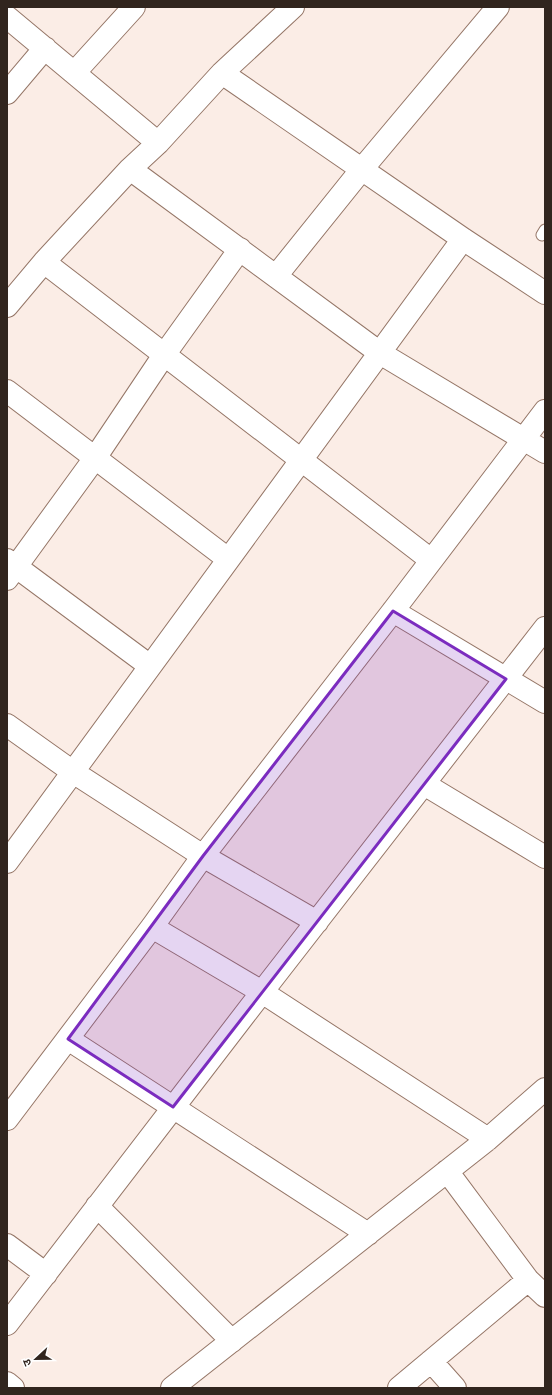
<svg xmlns="http://www.w3.org/2000/svg" width="552" height="1395" viewBox="0 0 552 1395" font-family="'Work Sans','Noto Sans Devanagari',sans-serif">
<style>
.lines{fill:none;stroke-linecap:round;stroke-linejoin:round}
.lane-casing{stroke:#957667;stroke-width:13}
.street-casing{stroke:#957667;stroke-width:24}
.lane{stroke:#fff;stroke-width:11}
.street{stroke:#fff;stroke-width:22}
.marked{fill:#7b2cbf;fill-opacity:0.2;stroke:#7b2cbf;stroke-width:3;stroke-linejoin:round}
</style>
<rect width="100%" height="100%" fill="#fbede6"/>
<g class="lines">
<g class="lane-casing">
<path id="lane" d="M542,235L545,230"/>
</g>
<g class="street-casing">
<path id="street" d="M7,17L158,143
M75,72L134,7
M222,73L463,239L545,293
M7,93L45,48
M130,169L380,353L545,452
M44,262L431,560
M276,276L362,169L498,7
M7,306L44,262L130,169L158,143L222,73L293,7
M7,391L228,559
M7,560L150,666
M7,579L95,458L164,355L240,249
M393,611L545,702
M7,725L73,772L203,856L317,922
M424,784L545,857
M7,862L463,239
M152,927L262,992L488,1139
M68,1039L368,1234
M7,1119L152,927L203,856L393,611L545,411
M447,1171L528,1280L545,1296
M97,1206L232,1341
M7,1245L46,1274
M7,1324L262,992L545,628
M431,1361L455,1388
M7,1383L13,1388
M172,1388L488,1139L545,1089
M399,1388L528,1280"/>
</g>
<use href="#lane" class="lane"/>
<use href="#street" class="street"/>
</g>
<path class="marked" d="M393,611L506,679L173,1107L68,1039L203,856Z"/>
<rect width="552" height="1395" fill="none" stroke="#31251e" stroke-width="16"/>
<g transform="translate(36 1359) rotate(248)" stroke="#ffffff" stroke-width="3" paint-order="stroke">
<path d="M0-3L7 15L0 10L-7 15Z" fill="#31251e"/>
<text y="-6" font-size="11" font-weight="bold" text-anchor="middle" fill="#31251e">उ</text>
</g>
</svg>
